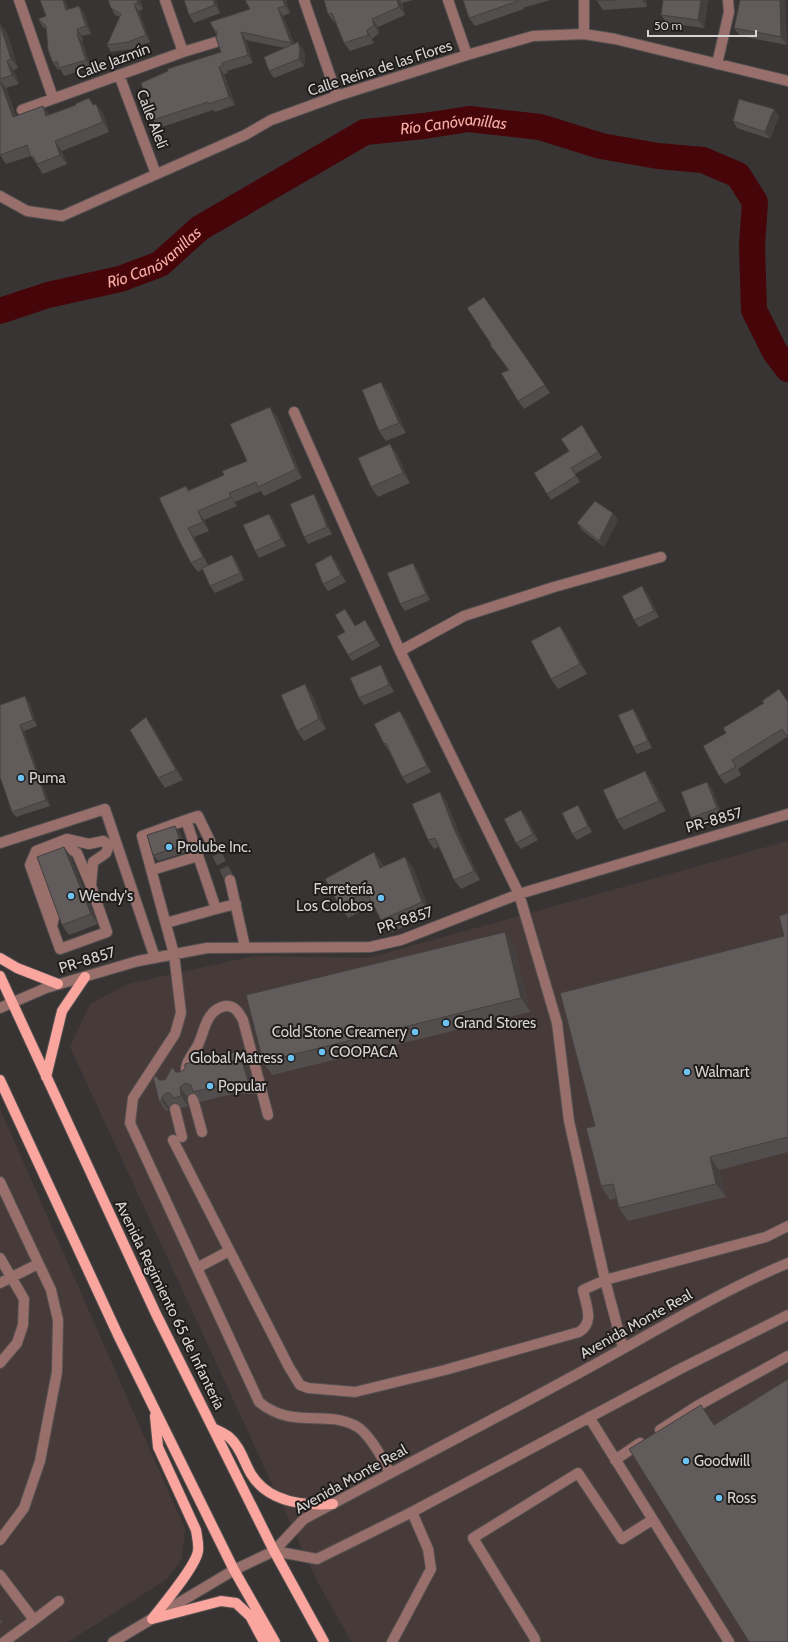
<svg xmlns="http://www.w3.org/2000/svg" width="788" height="1642" viewBox="0 0 788 1642" font-family="Cabin,sans-serif">
<style>
.built{fill:#473b39}
.lines{fill:none;stroke-linecap:round;stroke-linejoin:round}
.river{stroke:#460509;stroke-width:26}
.minor-tunnel{stroke:#514c4c;stroke-width:10;stroke-dasharray:10 5;stroke-linecap:butt}
.minor-casing{stroke:#555151;stroke-width:12}
.major-casing{stroke:#555151;stroke-width:12}
.minor{stroke:#996f6b;stroke-width:10}
.major{stroke:#faa69f;stroke-width:10}
.wall{fill:#534e4e}
.shaded-wall{fill:#444040}
.building{fill:#615b5b;stroke:#444040}
.poi-dot{fill:#6cc3f2;stroke:#1f1c1c;stroke-width:1.5}
.labels{text-anchor:middle;dominant-baseline:central;stroke-width:4;stroke-linejoin:round;paint-order:stroke}
.street-label{font-size:15px;fill:#d7d3d3;stroke:#1f1c1c}
.poi-label{font-size:15px;fill:#d7d3d3;stroke:#1f1c1c;text-anchor:start}
.water-label{font-size:16px;font-style:italic;fill:#f6aca5;stroke:#1f1c1c}
</style>
<rect width="100%" height="100%" fill="#393434"/>
<path class="built" d="M788,841V1642H352L319,1585L70,1047L90,1004L128,984L254,956L368,958Z
M0,1109L185,1529L182,1558L167,1579L68,1642H0Z"/>
<g class="lines">
<path class="river" id="s1" d="M0,311L48,295L120,279L160,264L200,228L365,132L424,126L469,119L540,127L601,146L658,156L703,160L738,175L755,202L752,246L754,310L775,352L788,369"/>
<path class="minor-tunnel" d="M210,841L230,880"/>
<g class="minor-casing">
<path id="minor" d="M19,0L53,98
M165,0L183,52
M304,0L337,96
M448,0L467,55
M584,34V0
M717,64L729,12L728,0
M119,75L156,174
M22,110L183,52L216,42
M0,196L27,211L62,216L245,135L271,120L337,96L467,55L533,36L584,34L615,39L788,81
M294,412L400,651L519,894L557,1023L569,1121L605,1280L623,1348
M400,651L464,616L554,587L661,557
M186,820L198,816L210,841
M0,843L105,809L155,958
M152,870L198,856
M230,880L245,947
M91,885L93,862L106,853L109,845L116,842
M216,909L236,904
M166,923L216,909L186,820L142,836L174,954L181,1013L175,1034L133,1098L130,1123L259,1402C293,1430 324,1409 356,1426C370,1434 383,1459 390,1473
M52,926L55,913L37,866L40,858L69,848L77,853L91,886L107,932L60,949L30,865L36,851L67,839L89,844L103,841L109,845
M0,1008L46,988L138,961L207,948L370,947L401,940L519,894L788,814
M186,1076C184,1062 192,1056 198,1045C205,1030 206,1010 225,1006C235,1005 239,1013 243,1020L268,1115
M193,1099L202,1132
M175,1109L182,1137
M173,1140L289,1367L300,1385L308,1388L355,1392L445,1370L579,1332C595,1322 586,1306 583,1290L605,1280L766,1237L788,1226
M0,1182L51,1290L58,1320L57,1372L40,1461L24,1508L0,1540
M0,1258L24,1299L23,1325L17,1343L0,1363
M197,1268L229,1251
M0,1283L38,1264
M589,1417L729,1642
M660,1430L697,1406L788,1356
M615,1460L640,1443
M274,1551L317,1559L412,1512L680,1369L788,1315
M0,1575L34,1620L4,1642
M34,1620L59,1601
M113,1642L234,1570L274,1551L304,1519C399,1468 495,1419 590,1367C656,1331 719,1292 788,1263
M392,1642L431,1569L428,1549L412,1512
M535,1642V1639L473,1538L578,1473L622,1539L652,1520"/>
</g>
<g class="major-casing">
<path id="major" d="M0,958L17,968L58,984
M0,976L156,1314L274,1551L324,1642
M46,1077L62,1011L85,977
M0,1080L118,1335L234,1570L275,1642
M213,1428C218,1431 224,1433 229,1437C240,1446 244,1462 251,1474C268,1502 303,1506 333,1504
M152,1619C163,1605 196,1566 198,1551C199,1544 197,1537 196,1530L158,1447L155,1416
M152,1619L221,1601L236,1603L250,1616L264,1642"/>
</g>
<use href="#minor" class="minor"/>
<use href="#major" class="major"/>
</g>
<path class="wall" d="M108,0H140L143,9L139,11L150,42L132,49L111,52L107,45L120,17L115,15L111,8Z
M184,0H216L220,13L194,23L189,15Z
M245,0H286L290,13L283,16L294,44L303,49L305,55L304,66L274,78L269,71L285,48L246,40L253,63L227,71L228,73L224,74L235,105L215,112L213,110L159,128L153,120L221,52L216,34L213,28L250,9Z
M324,0H413L402,3L405,15L378,27L379,33L372,39L374,43L350,51L344,43L335,22H334L328,14Z
M463,0H550L523,8L524,9L475,26L469,18Z
M597,0H646L647,7L603,10L597,1Z
M708,0L704,28L667,23L661,15Z
M785,0L787,45L740,36L734,28Z
M79,6L84,13L91,34L82,36L83,41H82L91,67L64,76L60,69L58,70L53,63L46,29L43,27L38,19Z
M0,24L7,33L18,68L14,70L19,84L6,88L16,116L43,106L49,115L76,105L89,98L94,105L103,113L109,132L62,151L67,164L43,174L31,156L6,164L0,155Z
M779,116L770,139L737,128L733,121Z
M484,297L550,393L524,409L518,401L508,370L491,344Z
M388,392L406,433L386,441L379,431Z
M277,416L302,478L264,496L261,491L235,502L237,506L204,520L209,531L194,537L208,565L237,562L244,580L215,593L210,586L203,569L198,572L191,563L181,544L186,486L189,490L224,475L247,461Z
M582,425L602,458L575,474L580,482L551,500L547,494Z
M390,444L397,454L410,483L378,497L371,487Z
M318,501L332,534L308,544L304,537Z
M613,513L618,520L604,547L582,530L577,523Z
M269,514L274,520L286,546L259,558L255,551Z
M331,555L336,562L346,582L328,591L323,584Z
M417,569L430,600L405,611L400,604Z
M647,593L659,617L639,627L634,620Z
M345,609L355,626L370,627L380,646L352,661L348,655L345,632Z
M567,636L587,674L558,689L551,679Z
M385,672L394,692L364,705L359,698Z
M312,694L326,729L304,741L297,731Z
M25,696L29,702L37,726L24,731L50,806L16,817L12,812L0,777Z
M788,701V738L787,737L738,769L741,775L725,784L719,776L703,746Z
M633,709L638,716L652,748L637,754L633,747Z
M405,718L431,772L407,784L402,777L389,751L384,744Z
M153,727L183,780L165,788L158,778Z
M645,771L652,781L666,811L624,830L617,820Z
M707,782L712,789L722,815L696,825L691,818Z
M440,792L446,801L461,838L480,880L461,889L454,880L439,847L434,849L428,840Z
M582,812L592,832L577,840L572,834Z
M526,816L538,840L521,849L516,843Z
M180,832L187,852L158,861L153,855Z
M64,847L71,857L98,924L69,935L62,925Z
M374,852L384,866L405,857L414,870L431,915L390,933L381,920L373,905L348,918L339,905Z
M788,913V1152L719,1170L726,1197L628,1221L619,1208L616,1198L610,1200L601,1186L595,1126L784,936Z
M514,945L530,1012L272,1075L263,1062Z
M239,1051L246,1061L256,1094H242L240,1092L200,1102L195,1094L192,1093L187,1097L188,1106L181,1108L177,1103H173L169,1107V1111H166L159,1101V1080H165L176,1072H180Z
M0,1619L3,1623H0Z"/>
<path class="shaded-wall" d="M63,0H65L72,18L66,10Z
M137,0H140L143,9L138,3Z
M213,0H216L220,13L215,5Z
M283,0H286L290,13L285,6Z
M397,0H400L402,3L405,15L399,7Z
M642,0H646L647,7Z
M701,0H708L704,28L698,20Z
M780,0H785L787,45L781,37Z
M134,4L139,11L150,42L146,35Z
M79,6L84,13L91,34L86,26Z
M278,8L283,16L296,50L291,43Z
M372,19L378,27L379,33L374,25Z
M0,24L7,33L18,68L11,59Z
M77,29L82,36L83,41L78,33Z
M367,30L372,39L374,43L368,35Z
M241,32L246,40L253,63L248,55Z
M77,34L82,41L91,67L86,60Z
M298,42L303,49L305,55L304,66L299,59Z
M7,61L14,70L19,84L12,75Z
M219,67L224,74L235,105L229,97Z
M0,80L6,88L20,127L13,117Z
M96,104L103,113L109,132L103,122Z
M43,106L49,116H46Z
M774,109L779,116L770,139L765,132Z
M55,141L62,151L67,164L60,155Z
M381,382L388,392L406,433L399,423Z
M270,407L277,416L302,478L296,469Z
M390,444L397,454L410,483L403,473Z
M229,493L235,502L237,506L231,497Z
M314,494L318,501L332,534L327,527Z
M198,511L204,520L209,531L203,522Z
M613,513L618,520L604,547L599,541Z
M269,514L274,520L286,546L281,539Z
M188,528L194,537L209,566L203,557Z
M232,555L237,562L244,580L240,573Z
M331,555L336,562L346,582L341,575Z
M413,563L417,569L430,600L426,594Z
M642,586L647,593L659,617L654,611Z
M345,609L349,615L359,632L355,626Z
M365,620L370,627L380,646L376,640Z
M560,626L567,636L587,674L580,664Z
M381,665L385,672L394,692L389,685Z
M305,684L312,694L326,729L319,719Z
M25,696L29,702L37,726L33,720Z
M633,709L638,716L652,748L648,741Z
M400,711L405,718L431,772L427,766Z
M146,717L153,727L183,780L176,770Z
M20,725L24,731L50,806L46,800Z
M645,771L652,781L666,811L659,801Z
M707,782L712,789L722,815L717,808Z
M440,792L446,801L461,838L480,880L474,871L454,829Z
M578,805L582,812L592,832L588,826Z
M521,810L526,816L538,840L533,834Z
M175,826L180,832L187,852L182,846Z
M64,847L71,857L98,924L91,914Z
M374,852L383,865L389,881L380,868Z
M405,857L414,870L431,915L422,902Z
M505,932L514,945L530,1012L521,998Z
M239,1051L246,1061L256,1094L249,1084Z
M180,1087L187,1097L188,1106L181,1096Z
M162,1097L169,1107V1111L162,1101Z
M710,1157L719,1170L726,1197L716,1184Z"/>
<path class="building" d="M40,0H63L66,10L79,6L86,26L77,29L78,33L77,34L86,60L59,68L57,61L53,63L48,50L46,26L38,19L46,16Z
M108,0H137L138,3L134,4L146,35L128,42L107,45L121,14L111,8Z
M184,0H213L215,5L189,15Z
M245,0H283L285,6L278,8L291,43L241,32L248,55L222,63L223,65L219,67L229,97L209,104L208,102L153,120L141,83L168,71L167,69L221,52L216,38L217,32L213,28L210,22L250,9Z
M324,0H397L399,7L372,19L374,25L367,30L368,35L344,43L332,13L328,14Z
M463,0H518V1L469,18Z
M597,0H615L597,1Z
M663,0H701L698,20L661,15Z
M740,0H780L781,37L734,28Z
M0,24L11,59L7,61L12,75L0,79Z
M298,42L300,49L299,59L269,71L264,57Z
M0,81L13,117L43,106L46,116L76,105L75,104L89,98L93,105L96,104L103,122L55,141L60,155L37,164L33,156L31,157L27,145L0,155Z
M739,99L774,109L765,132L733,121Z
M484,297L545,385L518,401L501,373L509,370L490,345L491,344L467,308Z
M381,382L399,423L379,431L362,390Z
M270,407L296,469L258,487L256,482L229,493L231,497L198,511L203,522L188,528L203,557L191,563L181,544L159,498L186,486L188,491L224,475L222,471L247,461L230,424Z
M582,425L598,452L571,468L576,476L547,494L534,473L569,451L561,439Z
M390,444L403,473L371,487L358,458Z
M314,494L327,527L304,537L290,504Z
M595,501L613,513L599,541L577,523Z
M269,514L281,539L255,551L243,525Z
M232,555L240,573L210,586L202,568Z
M331,555L341,575L323,584L315,564Z
M413,563L426,594L400,604L387,573Z
M642,586L654,611L634,620L622,596Z
M345,609L355,626L365,620L376,640L348,655L337,636L345,632L335,615Z
M560,626L580,664L551,679L531,641Z
M381,665L389,685L359,698L350,678Z
M305,684L319,719L297,731L281,695Z
M779,689L788,702V735L787,736L782,729L732,760L736,767L719,776L703,746L726,733L723,728L764,703L762,701Z
M25,696L33,720L20,725L46,800L12,812L0,777V705Z
M633,709L648,741L633,747L618,715Z
M400,711L427,766L402,777L386,743L384,744L374,724Z
M146,717L176,770L158,778L130,730Z
M645,771L659,801L617,820L603,790Z
M707,782L717,808L691,818L681,792Z
M440,792L454,829L474,871L454,880L435,838L428,840L412,804Z
M578,805L588,826L572,834L562,813Z
M521,810L533,834L516,843L504,819Z
M175,826L182,846L153,855L147,835Z
M64,847L91,914L62,925L37,857Z
M374,852L380,868L405,857L422,902L381,920L366,891L339,905L325,879Z
M788,913V1137L710,1157L716,1184L619,1208L613,1184L601,1186L586,1128L595,1126L560,993L784,936L779,916Z
M505,932L521,998L263,1062L246,995Z
M239,1051L249,1084H235L233,1082L193,1092L191,1085L185,1083L180,1087L181,1096L174,1098L170,1093H166L162,1097V1101H159L153,1077L156,1076L159,1080H165L172,1067L176,1072H180L185,1069V1064Z
M788,1379V1642H749L629,1449L701,1405L714,1425Z"/>
<g class="poi-dot">
<circle cx="21" cy="778" r="4"/>
<circle cx="169" cy="847" r="4"/>
<circle cx="71" cy="896" r="4"/>
<circle cx="381" cy="898" r="4"/>
<circle cx="446" cy="1023" r="4"/>
<circle cx="415" cy="1032" r="4"/>
<circle cx="322" cy="1052" r="4"/>
<circle cx="291" cy="1058" r="4"/>
<circle cx="687" cy="1072" r="4"/>
<circle cx="210" cy="1086" r="4"/>
<circle cx="686" cy="1461" r="4"/>
<circle cx="719" cy="1498" r="4"/>
</g>
<g class="labels">
<g class="street-label">
<text transform="translate(113 61) rotate(-20)">Calle Jazmín</text>
<text transform="translate(380 68) rotate(-18)">Calle Reina de las Flores</text>
<text transform="translate(152 119) rotate(69)">Calle Alelí</text>
<text transform="translate(714 820) rotate(-16)">PR-8857</text>
<text transform="translate(405 920) rotate(-18)">PR-8857</text>
<text transform="translate(87 960) rotate(-17)">PR-8857</text>
<text transform="translate(170 1305) rotate(64)">Avenida Regimiento 65 de Infantería</text>
<text transform="translate(636 1324) rotate(-29)">Avenida Monte Real</text>
<text transform="translate(351 1479) rotate(-29)">Avenida Monte Real</text>
</g>
<g class="poi-label">
<text x="29" y="778">Puma</text>
<text x="177" y="847">Prolube Inc.</text>
<text x="373" y="889" text-anchor="end">Ferretería<tspan x="373" dy="17">Los Colobos</tspan></text>
<text x="79" y="896">Wendy's</text>
<text x="454" y="1023">Grand Stores</text>
<text x="407" y="1032" text-anchor="end">Cold Stone Creamery</text>
<text x="330" y="1052">COOPACA</text>
<text x="283" y="1058" text-anchor="end">Global Matress</text>
<text x="695" y="1072">Walmart</text>
<text x="218" y="1086">Popular</text>
<text x="694" y="1461">Goodwill</text>
<text x="727" y="1498">Ross</text>
</g>
<g class="water-label">
<text stroke="none"><textPath href="#s1" startOffset="501">Río Canóvanillas</textPath></text>
<text stroke="none"><textPath href="#s1" startOffset="165">Río Canóvanillas</textPath></text>
</g>
</g>
<path d="M648 30v6h108v-6" fill="none" stroke="#d7d3d3" stroke-width="2"/>
<text x="654" y="30" font-size="12" fill="#d7d3d3" stroke="#1f1c1c" stroke-width="3" paint-order="stroke">50 m</text>
</svg>
